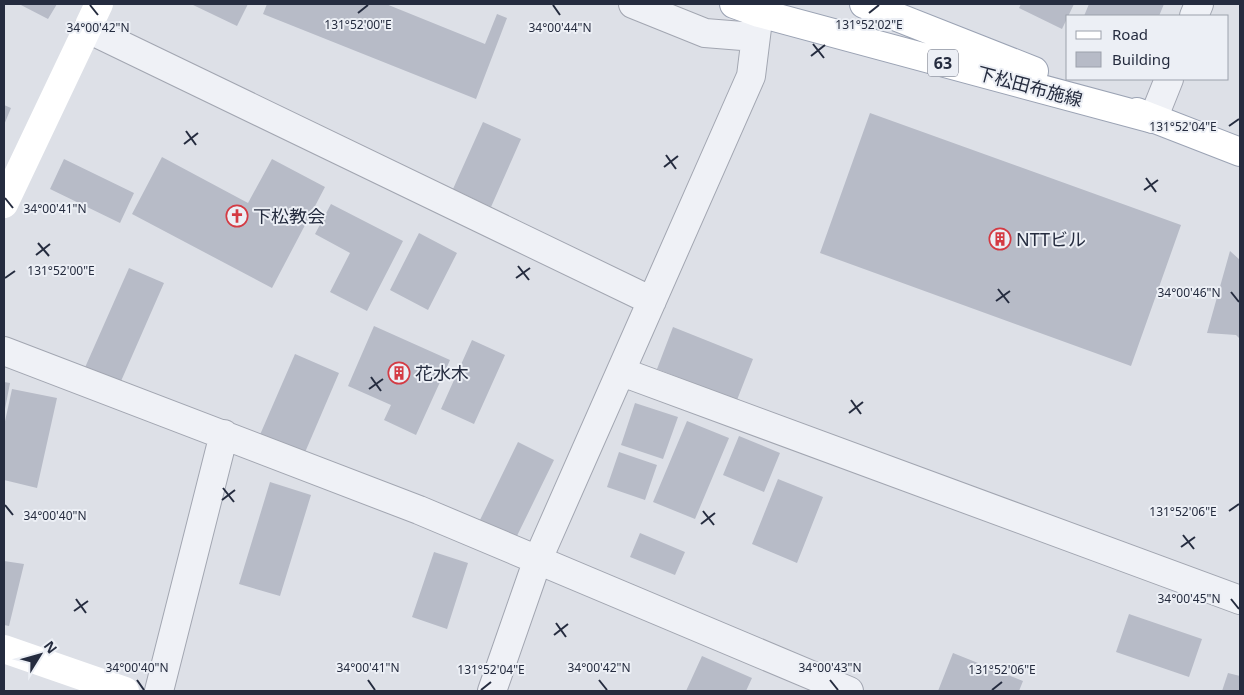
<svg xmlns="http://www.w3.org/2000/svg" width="1244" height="695" viewBox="0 0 1244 695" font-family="'Noto Sans','Noto Sans JP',sans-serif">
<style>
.building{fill:#b7bbc7}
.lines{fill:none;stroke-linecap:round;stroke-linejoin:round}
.street-casing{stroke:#a2a6b1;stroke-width:30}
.primary-casing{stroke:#9ba3b4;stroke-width:30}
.street{stroke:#eff1f6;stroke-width:28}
.secondary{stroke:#fff;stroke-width:28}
.primary{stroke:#fff;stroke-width:28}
.ticks{fill:none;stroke:#252c3f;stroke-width:2}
.labels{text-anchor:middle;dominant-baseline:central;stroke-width:4;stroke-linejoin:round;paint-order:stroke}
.shield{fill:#eceff5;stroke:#616676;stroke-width:1}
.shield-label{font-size:16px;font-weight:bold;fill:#252c3f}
.street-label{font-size:18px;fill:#252c3f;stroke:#eceff5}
.poi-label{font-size:18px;fill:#252c3f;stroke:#eceff5;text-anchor:start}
.ticks-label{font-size:12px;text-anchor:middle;fill:#252c3f;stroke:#eceff5;stroke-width:4;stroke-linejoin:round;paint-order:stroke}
</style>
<rect width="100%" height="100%" fill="#dde0e7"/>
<path class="building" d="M19,4H57L48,19Z
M191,4H248L237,26Z
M267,4H386L485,44L497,14L507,18L476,99L263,14Z
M1021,4H1074L1062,29L1019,8Z
M1089,4H1164L1159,16H1084Z
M4,105L11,108L4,125Z
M870,113L1181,225L1131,366L820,253Z
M483,122L521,139L491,207L453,189Z
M162,157L248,203L272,159L325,187L272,288L132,214Z
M64,159L134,193L120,223L50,189Z
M331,204L403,241L367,311L330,292L350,253L315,234Z
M419,233L457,253L428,310L390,290Z
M1230,251L1240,260V339L1236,335L1207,333Z
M129,268L164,283L118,388L83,372Z
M374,326L450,360L416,435L384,420L391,405L348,386Z
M673,327L753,359L737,400L657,369Z
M472,340L505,355L474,424L441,409Z
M295,354L339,373L303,457L259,437Z
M4,382L10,383L5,409H4Z
M12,389L57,398L37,488L4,480V426Z
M635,403L678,417L663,459L621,445Z
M687,421L729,438L695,519L653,502Z
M739,436L780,453L764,492L723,475Z
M518,442L554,460L515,540L479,522Z
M619,452L657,465L645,500L607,487Z
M778,479L823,497L797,563L752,544Z
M270,482L311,495L280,596L239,584Z
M640,533L685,552L675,575L630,557Z
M434,552L468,563L447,629L412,617Z
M4,561L24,564L9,626L4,625Z
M1129,614L1202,639L1189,677L1116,652Z
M953,653L1023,681L1019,691H938Z
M702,656L752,678L746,691H686Z
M1228,673L1240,676V691H1222Z"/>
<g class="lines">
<g class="street-casing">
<path id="street" d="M633,4L705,33L755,37
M1194,16L1199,4
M88,29L652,301
M1153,119L1169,79
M4,351L419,510L849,691
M622,372L1240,600
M159,691L224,434
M492,691L538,559L751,76L760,4"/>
</g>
<g class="primary-casing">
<path id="primary" d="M734,4L759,13L1153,119
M864,4L1034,71
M1137,112L1240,152"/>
</g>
<use href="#street" class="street"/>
<path class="secondary" d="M4,204L99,4
M4,649L125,691"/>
<use href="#primary" class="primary"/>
</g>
<path class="ticks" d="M90,5L98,15M553,5L560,15M358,13L368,5M869,13L879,5M813,44L824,58M811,56L825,45M1229,126L1239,119M186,131L196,145M184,144L198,133M666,155L676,169M664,167L678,156M1146,178L1156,192M1144,190L1158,180M5,198L13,208M38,243L49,256M36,255L50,244M518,266L529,280M5,278L15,271M516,278L530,268M998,289L1009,303M1231,292L1239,302M996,301L1010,291M371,377L381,391M369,389L383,379M851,400L861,414M849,413L863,402M223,488L234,502M222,500L235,490M5,505L13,515M703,511L714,525M1229,511L1239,504M701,524L715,513M1183,535L1194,549M1181,547L1195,537M76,599L86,613M1231,599L1239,609M74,611L88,601M556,623L566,637M554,635L568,624M137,680L144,690M368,680L375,690M599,680L607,690M830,680L838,690M481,690L491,682M992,690L1002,682"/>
<defs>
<g id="church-ring" transform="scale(1.125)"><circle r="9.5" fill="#eceff5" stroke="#d43a43" stroke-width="1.5"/><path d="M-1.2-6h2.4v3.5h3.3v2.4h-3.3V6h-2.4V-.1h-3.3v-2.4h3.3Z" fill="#d43a43"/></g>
<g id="building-ring" transform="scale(1.125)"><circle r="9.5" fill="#eceff5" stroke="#d43a43" stroke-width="1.5"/><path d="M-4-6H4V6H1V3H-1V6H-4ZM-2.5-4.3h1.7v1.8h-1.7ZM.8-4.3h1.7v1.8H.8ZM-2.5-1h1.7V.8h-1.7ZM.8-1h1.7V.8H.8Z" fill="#d43a43"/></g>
</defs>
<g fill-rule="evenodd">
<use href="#church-ring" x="237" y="216"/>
<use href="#building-ring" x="1000" y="239"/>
<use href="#building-ring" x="399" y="373"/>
</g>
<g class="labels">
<rect class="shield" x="928" y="49.5" width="30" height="27" rx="4"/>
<g class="shield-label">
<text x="943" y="63">63</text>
</g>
<g class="street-label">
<text transform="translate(1030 86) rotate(15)">下松田布施線</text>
</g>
<g class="poi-label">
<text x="253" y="216">下松教会</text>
<text x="1016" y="239">NTTビル</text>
<text x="415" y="373">花水木</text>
</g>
</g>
<g class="ticks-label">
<text x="358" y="29">131°52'00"E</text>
<text x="869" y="29">131°52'02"E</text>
<text x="98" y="32">34°00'42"N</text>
<text x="560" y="32">34°00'44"N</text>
<text x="1183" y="131">131°52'04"E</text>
<text x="55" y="213">34°00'41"N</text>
<text x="61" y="275">131°52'00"E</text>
<text x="1189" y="297">34°00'46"N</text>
<text x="1183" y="516">131°52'06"E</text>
<text x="55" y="520">34°00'40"N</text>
<text x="1189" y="603">34°00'45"N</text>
<text x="137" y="672">34°00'40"N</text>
<text x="368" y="672">34°00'41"N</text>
<text x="599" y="672">34°00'42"N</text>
<text x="830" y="672">34°00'43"N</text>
<text x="491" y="674">131°52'04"E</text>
<text x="1002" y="674">131°52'06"E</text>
</g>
<rect width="1244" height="695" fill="none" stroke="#252c3f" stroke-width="10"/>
<rect x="1066" y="15" width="162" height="65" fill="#eceff5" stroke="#9ca1ac"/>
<rect x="1076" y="31" width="25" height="8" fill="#ffffff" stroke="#9ca1ac"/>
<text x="1112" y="40" font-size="15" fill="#252c3f">Road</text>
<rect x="1076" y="52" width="25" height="15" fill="#b7bbc7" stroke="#9ca1ac"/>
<text x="1112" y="65" font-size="15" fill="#252c3f">Building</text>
<g transform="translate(40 655) rotate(53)" stroke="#eceff5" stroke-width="4" paint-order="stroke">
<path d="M0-4L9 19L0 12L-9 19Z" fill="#252c3f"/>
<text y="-8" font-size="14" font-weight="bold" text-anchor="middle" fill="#252c3f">N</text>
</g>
</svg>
